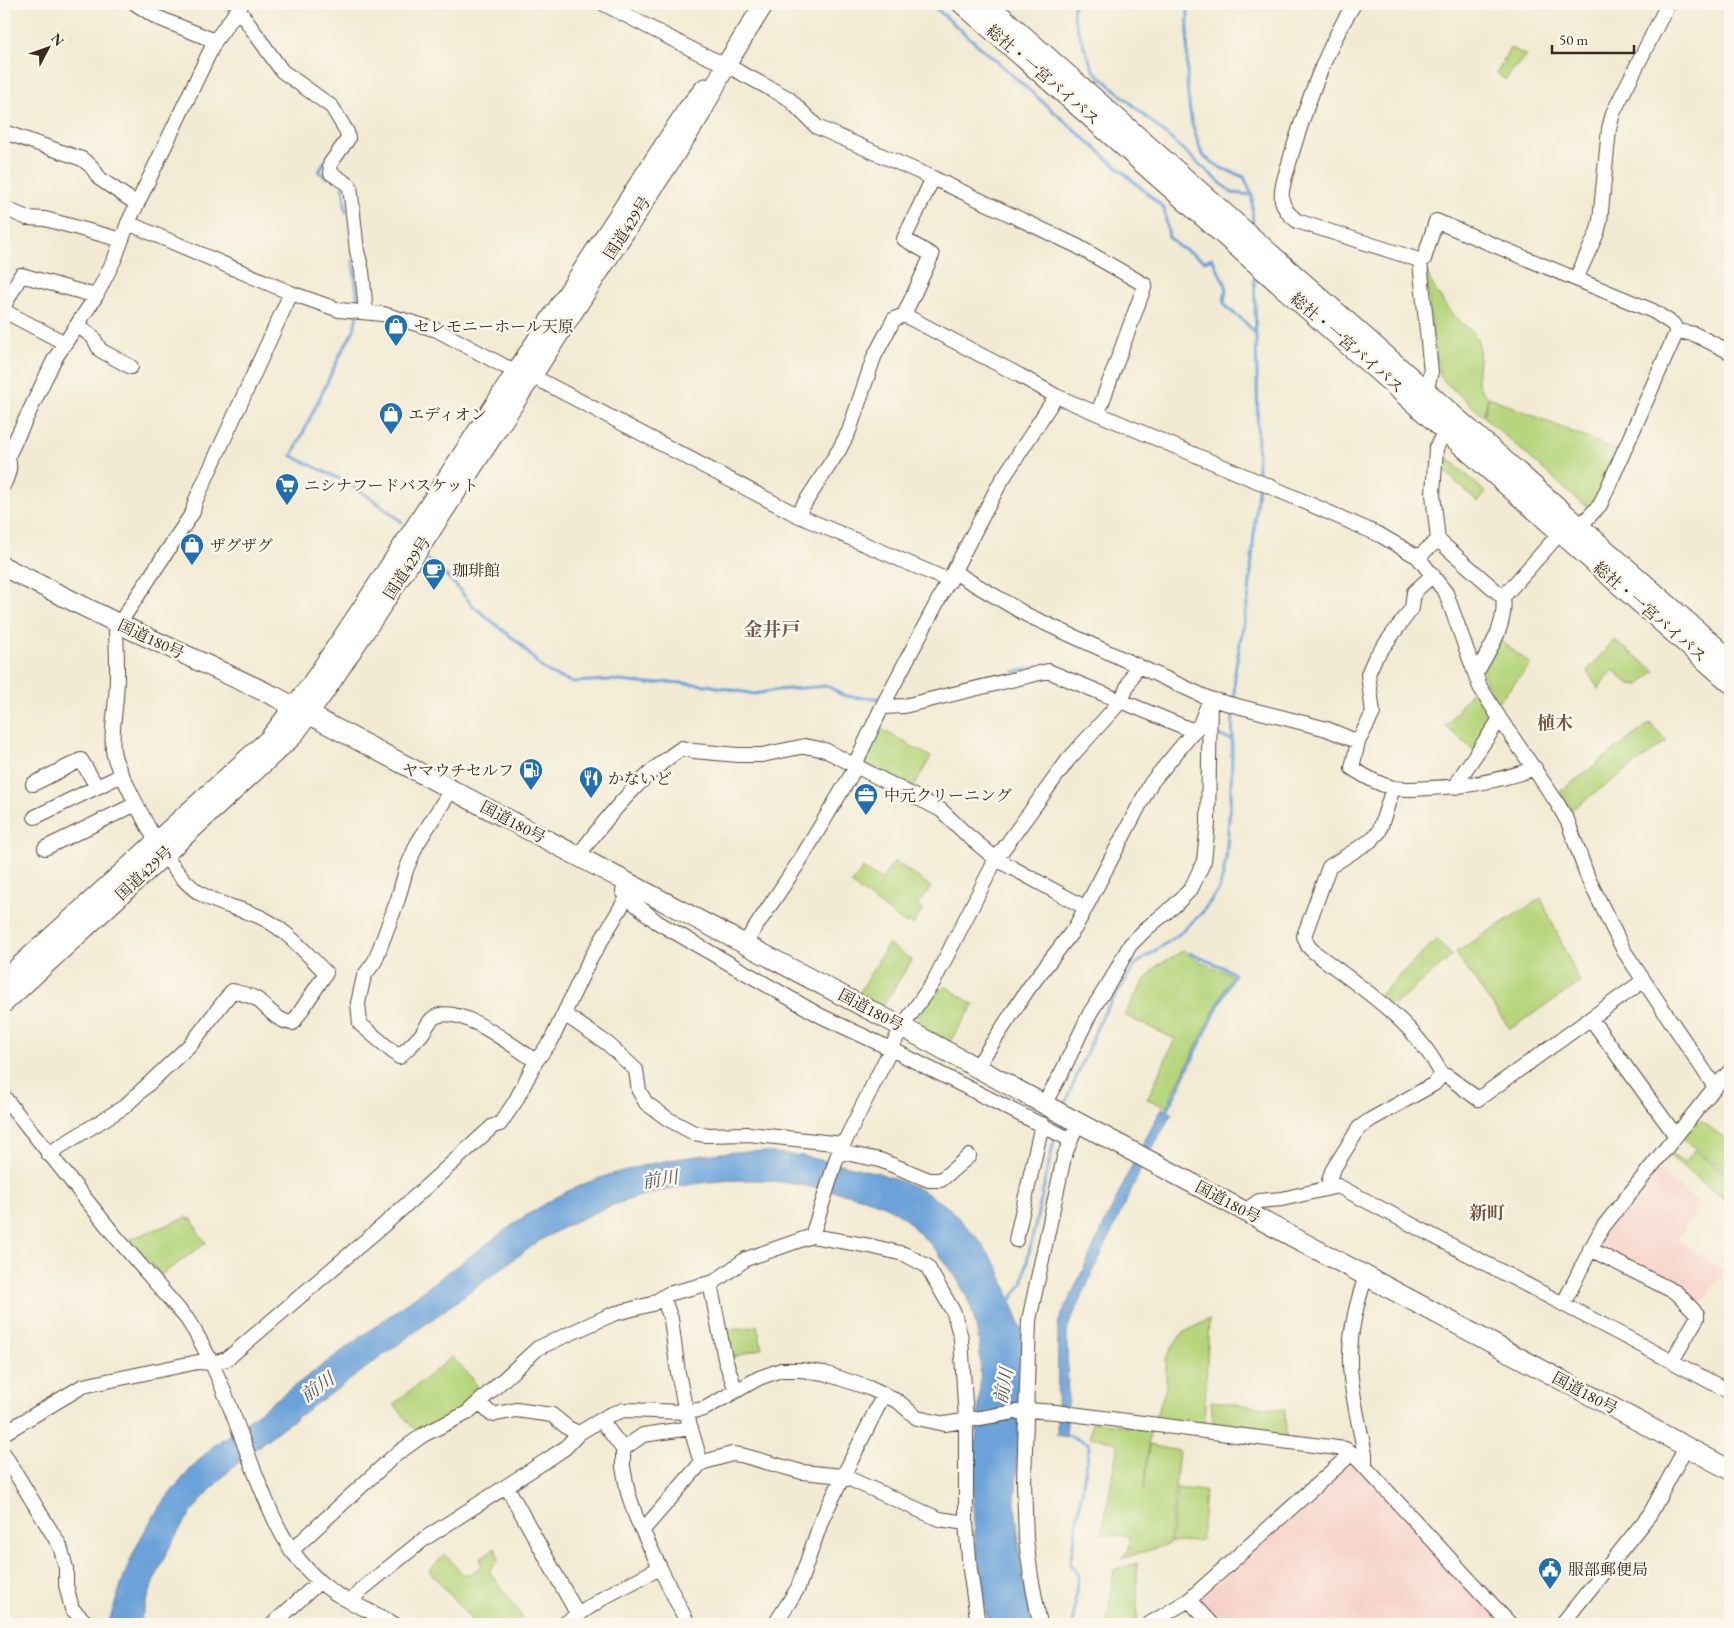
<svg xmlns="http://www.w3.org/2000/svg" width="1734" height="1628" viewBox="0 0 1734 1628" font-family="'EB Garamond','Noto Serif JP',serif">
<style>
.built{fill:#f7d1c8}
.green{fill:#b6d57c;stroke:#78804d}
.water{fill:#6aa2d9;stroke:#52667c}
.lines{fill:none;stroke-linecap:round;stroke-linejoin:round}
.stream{stroke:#6aa2d9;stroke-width:3}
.minor-casing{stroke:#564739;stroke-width:16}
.highway-casing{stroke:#564739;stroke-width:21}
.minor{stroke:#fff;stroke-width:14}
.highway{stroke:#fff;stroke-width:19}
.labels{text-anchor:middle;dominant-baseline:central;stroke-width:5;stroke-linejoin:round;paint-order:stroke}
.street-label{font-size:16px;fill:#3b2a1e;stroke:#fbf7ec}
.poi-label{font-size:16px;fill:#3b2a1e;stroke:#fbf7ec;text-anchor:start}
.neighbourhood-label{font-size:18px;font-weight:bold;fill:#755646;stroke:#fbf7ec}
.water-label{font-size:18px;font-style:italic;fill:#4e5a69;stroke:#fbf7ec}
.quarter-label{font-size:19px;font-weight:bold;fill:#755646;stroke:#fbf7ec}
</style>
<rect width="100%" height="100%" fill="#fbf7ec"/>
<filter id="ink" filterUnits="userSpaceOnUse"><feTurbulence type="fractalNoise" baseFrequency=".02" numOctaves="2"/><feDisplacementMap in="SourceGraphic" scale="10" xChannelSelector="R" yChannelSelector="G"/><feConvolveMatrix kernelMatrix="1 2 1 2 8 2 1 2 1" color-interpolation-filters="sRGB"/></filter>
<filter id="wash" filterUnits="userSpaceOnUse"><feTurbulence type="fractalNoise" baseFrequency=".0096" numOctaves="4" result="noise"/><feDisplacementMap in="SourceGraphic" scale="20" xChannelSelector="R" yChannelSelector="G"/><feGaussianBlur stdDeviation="1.12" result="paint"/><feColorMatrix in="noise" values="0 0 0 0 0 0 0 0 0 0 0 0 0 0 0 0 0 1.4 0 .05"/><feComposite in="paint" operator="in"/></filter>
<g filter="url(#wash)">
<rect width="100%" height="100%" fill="#f2ead2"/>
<path class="built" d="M1656,1169L1701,1205L1677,1239L1720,1269L1722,1274L1700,1305L1695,1304L1596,1251L1609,1228Z
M1351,1460L1503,1624H1216L1196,1602Z"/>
<path class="green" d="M1510,48L1526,55L1505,80L1497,73Z
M1426,269C1431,284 1441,301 1452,313C1460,322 1474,330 1478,342C1484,363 1468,380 1488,397L1483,416L1444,381L1440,376L1435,347L1433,344Z
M1489,397L1618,451L1596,497L1588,506L1580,502L1484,417Z
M1445,455L1486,493L1478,502L1440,467L1443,464L1439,460Z
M1500,640L1531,664L1499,701L1497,699L1495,702L1482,671Z
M1614,640L1655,671L1639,685L1630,684L1613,670L1598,689L1593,680L1588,674V670Z
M1475,686L1496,720L1475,751L1446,727Z
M1650,723L1667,741L1571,810L1562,796L1561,791Z
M878,727L931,757L912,790L861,762Z
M895,861L931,887L917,906L923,910L913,925L908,922L906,924L851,884L863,868L881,880Z
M1541,898L1580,983L1510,1029L1455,953Z
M1437,939L1452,956L1398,1002L1390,1004L1379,996Z
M888,944L912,960L882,1007L858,995Z
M1184,950C1195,962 1215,967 1230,974L1231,976L1166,1107L1147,1099L1175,1039L1124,1015L1144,981L1157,966Z
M945,986L974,1005L949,1042L921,1027L918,1017L938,987L942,990Z
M1695,1120L1697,1123L1700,1120L1730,1142V1175L1680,1137Z
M1694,1150L1730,1177V1204L1666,1153L1667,1151L1684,1163Z
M188,1217L189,1220L192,1219L198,1232L206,1243L161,1275L130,1239Z
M1209,1319L1204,1427L1154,1421L1166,1388V1358L1181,1334Z
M757,1325L762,1348L728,1359L722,1331L754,1327Z
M452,1357L473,1379L478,1388L475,1400L465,1408L417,1433L394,1404Z
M1211,1401L1285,1410L1286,1437L1215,1428L1213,1423Z
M1092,1422L1150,1428L1144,1490L1149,1445L1179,1451L1169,1544L1121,1559L1129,1549L1130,1536L1102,1534L1118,1445L1115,1442L1090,1437Z
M1177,1488L1205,1491L1201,1540L1171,1543Z
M495,1548L499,1559L495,1565L489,1571L527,1624H475L429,1570L445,1555L464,1574H471L482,1565L480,1558Z
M1137,1563V1624H1107L1114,1570Z"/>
<path class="water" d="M1162,1108L1172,1113L1142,1167L1069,1324L1067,1332L1068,1409L1066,1437L1057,1435L1058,1323L1134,1161Z
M755,1151L802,1156L879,1173L918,1188L949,1208L978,1239L998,1267L1022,1330L1024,1360L1015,1503L1022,1575L1032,1624H988C980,1578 972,1532 973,1485C974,1435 987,1374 976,1326C970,1295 951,1267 930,1244C920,1234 909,1222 898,1213C878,1199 851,1195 828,1190C805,1186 782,1181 758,1180C679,1178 603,1202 536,1243C473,1289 410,1336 347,1382C293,1421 232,1458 192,1512C166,1546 152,1584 139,1624H108C115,1605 120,1585 128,1566C146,1520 177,1481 212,1447L519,1220C533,1212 547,1202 562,1194C617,1166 694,1153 755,1151Z"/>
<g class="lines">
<path class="stream" d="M223,4L232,13
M931,4L1164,208L1169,237L1178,246L1205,261L1212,258L1226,286L1224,303L1227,308L1243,320L1256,334
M1074,4L1073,17L1093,70L1232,193L1252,195
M1188,4L1187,86L1191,120L1202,155L1221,168L1244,177L1252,195L1253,228
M325,161L319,172L328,178
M343,186L346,212
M353,261L358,302V309
M1254,271L1257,372L1258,478
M357,315L354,330L342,351L292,456L342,480L374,500L402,522
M428,560L452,581L473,606L519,643L541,667L553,675L572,682L611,680L649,684L669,682L707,685L754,694L777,690L826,686C832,687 835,691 840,694C852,699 869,697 882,699
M1014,672L1039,667
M1234,701L1235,671L1249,594L1258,486
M1217,735L1232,740
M1064,1106L1101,1018L1136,964L1178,935L1201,914L1218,891L1223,877L1226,858L1231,792L1233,710
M1166,1113L1234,974C1229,968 1199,958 1190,953
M1008,1304L1022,1284L1055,1136
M1062,1433L1088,1443L1089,1448L1070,1564L1078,1574L1073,1624"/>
</g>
</g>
<g filter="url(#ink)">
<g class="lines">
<g class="minor-casing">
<path id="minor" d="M136,4L156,17L215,41
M604,4L699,53L726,65L788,98L817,127L933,178L1077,246L1145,285L1098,413
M1354,4C1325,50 1307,104 1291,156C1288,169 1280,187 1282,200C1284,210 1290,215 1297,221L1416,259L1420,262L1431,372L1426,391
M238,9L282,71L332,107L347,132L348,139L330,164L331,173L350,186L357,251L362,271L366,312
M4,132L82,159L91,166L100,179L137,204
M4,208L27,218L45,219L122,240
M128,223L291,293L339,310L383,314L437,330L504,366L532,376L797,515L950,581
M1420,262L1424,259L1436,221L1653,311L1673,324L1677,331L1694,334L1730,352
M1576,279L1597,233L1600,221L1609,129L1613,113L1668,4
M4,306L21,275L96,296
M4,311L65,343
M904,315L1019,375L1056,396L1271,487L1380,535L1418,557L1446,593L1480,687L1500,719L1556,801L1568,822L1588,878L1624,951L1715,1087
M77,325L93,337L100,350L131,367
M4,450C12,463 10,471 4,484
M8,456L54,360L96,296L115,258L128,223L215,41L242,4
M797,515L839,450L849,431L874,357L894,319L904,315L932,255L904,239L933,178
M1438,540L1503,597
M1418,557L1438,540L1433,494L1436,448L1446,430
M954,572L1027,615L1210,699L1327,729L1358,742
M1433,575L1414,592L1412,608L1375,658L1368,674L1373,713L1358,742L1352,768C1364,776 1380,785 1394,788C1405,790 1418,789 1429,788C1466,787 1500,781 1535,768
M1476,673C1490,649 1507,625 1503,597L1560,533L1580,526L1600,505L1677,331
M882,707L904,706L1048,671L1194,731
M33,784L81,760L97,787
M1457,787L1459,779L1500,719
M1393,788L1379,832L1370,841L1329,867L1304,936L1308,946L1314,952C1360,987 1415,1021 1442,1075L1447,1076L1478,1099L1643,981
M451,790L417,844L406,870L398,899L375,961L364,976L358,1003L360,1024L399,1057C406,1050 414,1043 421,1035C425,1030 428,1023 432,1019C455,999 515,1048 536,1061L551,1041L588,963L627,897
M35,817L122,775
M45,848L136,804
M578,856C608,816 640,776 682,748L694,751L738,755H762L805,746L825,750L941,810L966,834L996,859L1086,908
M623,891L627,897L657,922L821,1016L891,1049L1071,1140
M745,943L799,862L853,772L857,760L882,707L1000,483L1056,396
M564,1014L608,1044L636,1070L639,1091L646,1103L668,1119L694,1133L706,1135L748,1134L843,1144
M1591,1019L1676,1136
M976,1068L1028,989L1075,928L1151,783L1200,724L1207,707
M4,1097L116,1237L187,1319C219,1367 236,1425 257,1478C273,1518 286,1552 319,1581C340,1600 370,1610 394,1624
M1044,1104L1062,1072L1090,1013L1111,980L1130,945L1147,928L1174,906L1191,889L1204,861L1208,823L1210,699
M840,1152L880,1160L929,1180H941L969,1156
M48,1154L124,1107L192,1043L232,991C240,993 251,995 258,1000C269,1009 277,1022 293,1023L326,973C304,951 283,925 253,914C235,907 217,904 201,894C169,874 143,818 127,785C122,775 114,762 113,750C111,734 115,713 116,697C118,676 117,654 116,633L119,624L193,512L195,502L291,293
M1331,1187L1329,1181L1332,1171L1359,1128L1370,1120L1434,1084L1442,1075
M1245,1211L1259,1201L1282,1199L1338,1186L1563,1304C1577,1278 1588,1252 1603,1227L1715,1087L1730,1071
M812,1236L837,1157L902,1027L934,981L996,859L1068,760L1121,701L1137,665
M1016,1240L1042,1124
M1590,1249L1677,1293L1697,1314V1318L1672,1361
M710,1283L725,1359L736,1391
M663,1297L671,1319L678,1373L686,1412L701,1463
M1563,1304L1730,1392
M479,1402L490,1413L496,1414L516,1410L552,1415L568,1428L579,1433
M601,1420L623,1449V1467L628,1493L636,1517L660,1568
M4,1433L83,1386L198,1362L212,1363L227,1359L386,1223L493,1126L500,1124L515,1102L536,1061
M623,1449L643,1435L691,1428
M4,1454L60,1546L66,1568V1585L72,1609L88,1624
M1365,1467V1454C1360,1429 1354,1404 1351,1378C1347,1344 1355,1307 1366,1276
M507,1487L578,1615L606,1596L660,1568L688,1624
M643,1530L701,1463L732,1454L741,1455L802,1472L843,1476L939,1519L966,1523
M291,1551L394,1456L423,1435L467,1413L538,1348L613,1314L652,1304L668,1294L714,1282L746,1259L812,1236L870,1246L904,1254L927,1266L954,1313L961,1338L966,1420V1523L970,1570L978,1624
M1189,1600L1211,1624
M351,1602L361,1590L424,1539L547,1460L565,1448L579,1433L609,1415L624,1410L686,1412L704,1409L759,1378L781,1370H801L824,1373L869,1388L899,1402L917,1418L945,1424L1027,1410L1056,1412L1345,1449L1352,1453L1510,1624
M273,1624L319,1582
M564,1624L578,1615
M775,1624L798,1588L822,1519L884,1394
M1040,1624L1031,1577L1026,1540L1024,1482L1029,1320L1064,1157L1074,1132
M1149,1624L1189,1600L1352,1453
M1562,1624L1650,1514L1686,1447"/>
</g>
<g class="highway-casing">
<path id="highway" d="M962,4L1730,683
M988,4L1730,659
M4,567L119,624L274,696L902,1027L1051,1108L1730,1470
M4,980L269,739L310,686L368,599L687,110L705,88
M4,1003L293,736L323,694L381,607L532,376L700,115L726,65L764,4"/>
</g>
<use href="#minor" class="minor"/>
<use href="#highway" class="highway"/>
</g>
</g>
<defs>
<g id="shop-pin" transform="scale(1.25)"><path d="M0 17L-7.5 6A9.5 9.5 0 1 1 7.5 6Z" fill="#1f6fb2" stroke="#fbf7ec"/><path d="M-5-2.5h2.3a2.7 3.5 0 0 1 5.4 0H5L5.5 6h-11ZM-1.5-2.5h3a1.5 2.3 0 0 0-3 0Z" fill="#fff"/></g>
<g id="supermarket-pin" transform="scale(1.25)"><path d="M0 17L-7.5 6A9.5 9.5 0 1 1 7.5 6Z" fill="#1f6fb2" stroke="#fbf7ec"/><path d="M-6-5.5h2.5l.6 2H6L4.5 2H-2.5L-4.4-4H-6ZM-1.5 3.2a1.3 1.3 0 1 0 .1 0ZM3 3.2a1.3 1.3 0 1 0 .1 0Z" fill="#fff"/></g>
<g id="cafe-pin" transform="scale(1.25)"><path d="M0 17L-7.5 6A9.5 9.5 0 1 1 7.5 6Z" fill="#1f6fb2" stroke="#fbf7ec"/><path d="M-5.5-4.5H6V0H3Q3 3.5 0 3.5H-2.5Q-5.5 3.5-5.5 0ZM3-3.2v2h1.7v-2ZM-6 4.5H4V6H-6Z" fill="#fff"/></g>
<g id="fuel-pin" transform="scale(1.25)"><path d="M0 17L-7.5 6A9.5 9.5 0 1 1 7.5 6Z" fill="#1f6fb2" stroke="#fbf7ec"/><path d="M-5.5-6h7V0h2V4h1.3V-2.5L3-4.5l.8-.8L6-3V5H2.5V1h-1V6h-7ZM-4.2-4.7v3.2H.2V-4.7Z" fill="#fff"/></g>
<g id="restaurant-pin" transform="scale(1.25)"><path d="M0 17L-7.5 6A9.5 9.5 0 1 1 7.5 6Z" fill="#1f6fb2" stroke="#fbf7ec"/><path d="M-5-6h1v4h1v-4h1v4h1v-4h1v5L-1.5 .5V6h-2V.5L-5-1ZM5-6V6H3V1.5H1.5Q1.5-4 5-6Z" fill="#fff"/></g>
<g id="office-pin" transform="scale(1.25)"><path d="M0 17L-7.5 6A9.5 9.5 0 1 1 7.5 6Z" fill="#1f6fb2" stroke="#fbf7ec"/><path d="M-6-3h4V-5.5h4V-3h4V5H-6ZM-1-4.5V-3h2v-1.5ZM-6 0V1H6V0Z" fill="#fff"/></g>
<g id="civic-pin" transform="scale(1.25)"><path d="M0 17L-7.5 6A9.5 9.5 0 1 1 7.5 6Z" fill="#1f6fb2" stroke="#fbf7ec"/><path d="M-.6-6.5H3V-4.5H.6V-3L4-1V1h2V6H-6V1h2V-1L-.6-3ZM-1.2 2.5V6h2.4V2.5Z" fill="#fff"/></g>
</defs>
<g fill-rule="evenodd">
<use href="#shop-pin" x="396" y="326"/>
<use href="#shop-pin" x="391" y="414"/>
<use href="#supermarket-pin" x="287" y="485"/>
<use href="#shop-pin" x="192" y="545"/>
<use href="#cafe-pin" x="434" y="570"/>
<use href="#fuel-pin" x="531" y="770"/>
<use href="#restaurant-pin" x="591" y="778"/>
<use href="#office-pin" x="866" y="795"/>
<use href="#civic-pin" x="1550" y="1569"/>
</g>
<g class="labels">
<g class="street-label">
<text transform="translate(1043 75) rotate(41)">総社・一宮バイパス</text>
<text transform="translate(627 228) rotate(-57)">国道429号</text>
<text transform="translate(1347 343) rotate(41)">総社・一宮バイパス</text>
<text transform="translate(407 568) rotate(-57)">国道429号</text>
<text transform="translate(1650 612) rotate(41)">総社・一宮バイパス</text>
<text transform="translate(151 639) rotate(25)">国道180号</text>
<text transform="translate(513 822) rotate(28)">国道180号</text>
<text transform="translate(144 873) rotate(-43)">国道429号</text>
<text transform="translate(871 1010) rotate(28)">国道180号</text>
<text transform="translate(1228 1202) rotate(28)">国道180号</text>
<text transform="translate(1585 1393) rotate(28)">国道180号</text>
</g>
<g class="poi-label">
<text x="414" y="326">セレモニーホール天原</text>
<text x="408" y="414">エディオン</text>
<text x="304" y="485">ニシナフードバスケット</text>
<text x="210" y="545">ザグザグ</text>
<text x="452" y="570">珈琲館</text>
<text x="514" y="770" text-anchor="end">ヤマウチセルフ</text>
<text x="608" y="778">かないど</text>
<text x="884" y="795">中元クリーニング</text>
<text x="1568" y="1569">服部郵便局</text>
</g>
<g class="neighbourhood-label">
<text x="1555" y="722">植木</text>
<text x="1487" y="1212">新町</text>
</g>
<g class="water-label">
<text transform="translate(660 1179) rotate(-9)">前川</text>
<text transform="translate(1003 1386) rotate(-79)">前川</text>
<text transform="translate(317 1387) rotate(-35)">前川</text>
</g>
<g class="quarter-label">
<text x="772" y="629">金井戸</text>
</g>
</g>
<rect width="1734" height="1628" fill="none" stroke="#fbf7ec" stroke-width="20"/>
<g transform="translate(48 48) rotate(49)" stroke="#fbf7ec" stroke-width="4" paint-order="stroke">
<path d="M0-4L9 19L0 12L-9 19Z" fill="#3b2a1e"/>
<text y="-8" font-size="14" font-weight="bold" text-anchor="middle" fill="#3b2a1e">N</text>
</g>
<path d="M1552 45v8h82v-8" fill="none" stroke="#3b2a1e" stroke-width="2.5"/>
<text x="1559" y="45" font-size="15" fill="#3b2a1e" stroke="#fbf7ec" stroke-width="4" paint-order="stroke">50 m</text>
</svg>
